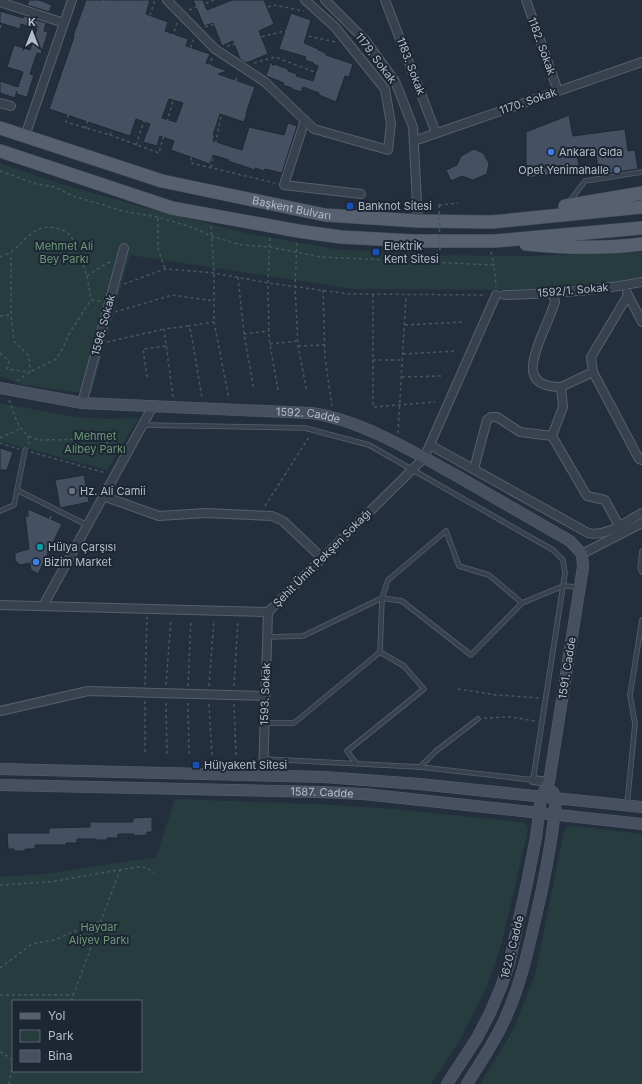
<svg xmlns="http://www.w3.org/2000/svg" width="642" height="1084" viewBox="0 0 642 1084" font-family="Inter,sans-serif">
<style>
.green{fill:#263c3f;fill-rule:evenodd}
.building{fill:#455162;stroke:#1f2835;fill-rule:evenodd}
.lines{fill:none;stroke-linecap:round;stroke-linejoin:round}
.lane-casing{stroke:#565f6c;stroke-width:5.5}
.street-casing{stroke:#565f6c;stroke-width:10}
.secondary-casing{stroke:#565f6c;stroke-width:12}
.primary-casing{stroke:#414a57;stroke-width:14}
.path{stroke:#44595c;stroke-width:1.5;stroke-dasharray:3 3;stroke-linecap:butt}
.lane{stroke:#38414e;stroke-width:4}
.street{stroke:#38414e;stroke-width:8}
.secondary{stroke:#465061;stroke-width:11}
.primary{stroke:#56606e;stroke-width:13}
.path-bridge{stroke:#44595c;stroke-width:1.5;stroke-dasharray:3 3;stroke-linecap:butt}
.shop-dot{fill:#3f7fe0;stroke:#1d2633;stroke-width:1.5}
.service-dot{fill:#5c6f8a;stroke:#1d2633;stroke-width:1.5}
.transit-dot{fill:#1a4fb4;stroke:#1d2633;stroke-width:1.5}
.worship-dot{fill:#6b7280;stroke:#1d2633;stroke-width:1.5}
.culture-dot{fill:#0f9aa8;stroke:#1d2633;stroke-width:1.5}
.labels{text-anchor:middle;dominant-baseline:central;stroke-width:4;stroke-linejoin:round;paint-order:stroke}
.street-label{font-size:11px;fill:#b4bcc9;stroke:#1d2633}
.poi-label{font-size:11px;fill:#b4bcc9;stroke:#1d2633;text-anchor:start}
.park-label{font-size:11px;fill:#6b9a76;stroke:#1d2633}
</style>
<rect width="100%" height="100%" fill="#242f3e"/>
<path class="green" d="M0,163L48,180L142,207L246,233L335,249L419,255L527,256L642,252V278L619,282L552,289L494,290L354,289L130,255L91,394L24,385L0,376Z
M0,403L75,417L109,419L139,418L107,470L0,441Z
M175,799L336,805L394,809L511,821L521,822L526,824L528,830L500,950L486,988L458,1043L431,1084H0V877L44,874L156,857ZM13,1001H141V1071H13Z
M574,826L642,834V1084H480L513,1030L535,975L564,832L567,827Z"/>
<path class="building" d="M29,0H39L52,5L49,12L27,5Z
M86,0H150L146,14L168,22L165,31L188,39L186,46L210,54L206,63L227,71L218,74L255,87L246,113H247L244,122L220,114L213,135H215L213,141L242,150L249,127L284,135L288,123L297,126L282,173L265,169L264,171L255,168V170L228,161L229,160L213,155L210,164L171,150L174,141L160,136L157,146L143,142L150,124L136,119L130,136L49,109L74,37L73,36ZM169,99L183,103L176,122L162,118Z
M193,0H203L207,10L232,0H264L274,24L259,31L268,54L246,63L240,59L233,41L222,46L213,23L204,26Z
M0,11L23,18L24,16L46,23L44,31L48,32L41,54L37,53L30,74L34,75L27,97L16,94L17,91L15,98L0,93V81L18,87L23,72L7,67L14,45L30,50L37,29L21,24L20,29L0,23Z
M291,13L311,20L304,43L318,49V50L326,53V55L353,64L349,77L345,76L336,102L319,95V93L303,87L301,92L292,89V88L283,85L284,83L266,76L271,61L273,66L274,64L288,69V71L297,74L296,76L313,81L318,66L313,64L314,63L305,60L306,57L279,49Z
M569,115L573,136L625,129L628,151L635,150L638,169L599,175L595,148L576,150L580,171L526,178V132Z
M474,149L483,153L489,163L487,174L473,180L462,176L451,181L446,170L457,165L461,156Z
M0,448L13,452L7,470H0Z
M84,475L89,502L60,508L55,480Z
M28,509L62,524L38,574L31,570L30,563L20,565L15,560V553L29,549L25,515L28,517Z
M152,817V832H147V835L134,836V834H118V838H107V840H96V839H77V843H66V845H35V849H25V851H14V849H8L7,833H49V828L90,827V822H133V818Z"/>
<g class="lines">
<g class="lane-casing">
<path id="lane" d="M569,202L585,181L642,172
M142,425L305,428L369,445L553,550L563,560L565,573L533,780L420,767L264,759
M17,490L87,525
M0,511L14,505L25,450
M642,551L640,568L642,572
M268,637L303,636L382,598L388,580L446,531L459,566L489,575L522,603L563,586L579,587
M265,723H294L380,652L382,598L402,601L471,655L522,603
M357,764L347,751L424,689L404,666L380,652
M420,767L436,751L478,719
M627,805L635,724L630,695L642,620"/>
</g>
<g class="street-casing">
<path id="street" d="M167,0L215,49L265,82L314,129L388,150L391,124L385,89L335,27L305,0
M325,0L365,40L395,81L413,127L418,221
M385,0L436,133
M526,0L558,91
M0,2L64,23
M0,103L11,106
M305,120L284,185L361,194
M25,136L72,0
M414,141L642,62
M627,293L642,322
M553,294L555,302C551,314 546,325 541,337C531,362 523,387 561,387
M504,295C550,294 597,291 642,282
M628,295L591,357L593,372L639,459L642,460
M593,372L561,387L563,407L552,436L587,496L605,500L619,526
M82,403L124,248
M430,445L588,533C607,537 625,522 642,513
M474,469L487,420L491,417H497L520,432L552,436
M103,496L159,516L206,513L272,516L283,521L322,558
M582,554L642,523
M0,605L268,612L424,458L496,295
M43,606L153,406
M0,711L88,691L265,696
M263,776L268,612
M533,780L549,782"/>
</g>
<g class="secondary-casing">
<g id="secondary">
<path id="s1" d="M0,388L82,403L310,413C357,418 416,453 457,476C495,498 532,519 570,541L582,554L583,567L549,782L541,797L536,837L527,883L509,964L501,987L490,1013L477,1038L447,1084"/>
<path d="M0,769L324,777L419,784L642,807"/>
<path id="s2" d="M0,785L321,792L364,794L642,824"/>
<path d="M467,1084C480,1063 494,1043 504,1021C520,987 528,951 536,916C545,877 553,838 556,798L553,792"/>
</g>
</g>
<g class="primary-casing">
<g id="primary">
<path id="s3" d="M0,128L162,181L325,215L418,221L492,222L642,207"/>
<path d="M0,151L172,208L298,231L341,237L414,241H495L642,228"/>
<path d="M565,206L642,193"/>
<path d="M526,244C565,248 604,249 642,244"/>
</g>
</g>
<path class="path" d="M104,0L66,122L110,135L159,153L173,100L193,40
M189,10L214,0
M205,27L274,5L304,11
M0,28L5,13
M227,46L284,31L336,42
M212,58L195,111L191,163L275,183
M254,63L275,57L344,83
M85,129L129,0
M110,135L155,0
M136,145L177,23
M211,167L221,116L238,75
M0,171L36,184L55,187L73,196L123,211L158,217L194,228L211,236L241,245L270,247L321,257L494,265L496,287
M439,205L458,203
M158,218V248L165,269
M211,226L214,273V322L229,399
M270,238L268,283L269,339L278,390
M297,243L295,286L298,346L307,392
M491,252L494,265
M0,257C17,251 19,243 32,233C40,228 45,226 55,228C77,230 80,258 87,276L107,263L111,262
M87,276L91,300
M238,277L244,334L254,390
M124,284L165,269L214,273L268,283L349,294L486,295
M323,290L325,358L332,406
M373,294V407L435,402
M115,312L172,295L214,301
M0,316L11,315
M405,325L463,322
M188,326L214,322
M244,334L269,331
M107,342L164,329
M270,344L298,341
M298,346L325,345
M0,353L9,361L7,369L30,372L29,356L14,341L11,315V253
M403,354L456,351
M373,360H403
M147,377L143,349L166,346
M402,377L442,376
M17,381L30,372L56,359L63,348L70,332L91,300L101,301
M173,397L164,329L188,326L191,332L202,398
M9,400C16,418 18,435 39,440L99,439L120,449
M398,433L406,295
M28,436L29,444
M0,438L20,429
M0,443L19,449
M31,452L106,473
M265,506L309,437
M50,519L52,514
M145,685L147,617
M166,685L171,619
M188,686L191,620
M209,686L214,620
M234,686L238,620
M458,689L497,695L539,698
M145,701V755
M166,703L167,755
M188,703L189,755
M209,704L212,756
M234,704L236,756
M484,718L510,717L535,721
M0,885L49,882L137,867C145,867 149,868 154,874
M0,968L32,944L54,940L102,920
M0,995H74
M71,1001L120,870
M0,1052L11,1058L12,1067L9,1084"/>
<use href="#lane" class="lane"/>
<use href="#street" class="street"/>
<use href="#secondary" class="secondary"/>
<use href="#primary" class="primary"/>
<path class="path-bridge" d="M439,205L440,250"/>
</g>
<g class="shop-dot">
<circle cx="551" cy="152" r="4"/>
<circle cx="36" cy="562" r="4"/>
</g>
<circle class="service-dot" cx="617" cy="170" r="4"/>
<g class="transit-dot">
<rect x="346" y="202" width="8" height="8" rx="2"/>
<rect x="372" y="248" width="8" height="8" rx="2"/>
<rect x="192" y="761" width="8" height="8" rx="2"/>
</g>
<circle class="worship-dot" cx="72" cy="491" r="4"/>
<circle class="culture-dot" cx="40" cy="547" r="4"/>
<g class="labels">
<g class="street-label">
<text transform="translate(542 46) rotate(70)">1182. Sokak</text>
<text transform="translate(376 58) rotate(53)">1179. Sokak</text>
<text transform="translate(411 66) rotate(69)">1183. Sokak</text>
<text transform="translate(528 101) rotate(-19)">1170. Sokak</text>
<text stroke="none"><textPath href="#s3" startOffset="303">Başkent Bulvarı</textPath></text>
<text transform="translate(573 290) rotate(-5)">1592/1. Sokak</text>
<text transform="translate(103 325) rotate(-75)">1596. Sokak</text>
<text stroke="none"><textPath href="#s1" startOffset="310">1592. Cadde</textPath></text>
<text transform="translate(322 558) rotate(-45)">Şehit Ümit Pekşen Sokağı</text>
<text transform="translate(567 668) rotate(-81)">1591. Cadde</text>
<text transform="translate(265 694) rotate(-88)">1593. Sokak</text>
<text stroke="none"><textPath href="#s2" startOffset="322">1587. Cadde</textPath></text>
<text transform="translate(512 947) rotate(-76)">1620. Cadde</text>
</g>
<g class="poi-label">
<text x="559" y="152">Ankara Gıda</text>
<text x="609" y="170" text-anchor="end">Opet Yenimahalle</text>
<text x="358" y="206">Banknot Sitesi</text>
<text x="384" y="246">Elektrik<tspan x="384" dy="13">Kent Sitesi</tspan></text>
<text x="80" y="491">Hz. Ali Camii</text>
<text x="48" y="547">Hülya Çarşısı</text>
<text x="44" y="562">Bizim Market</text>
<text x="204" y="765">Hülyakent Sitesi</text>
</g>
<g class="park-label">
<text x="64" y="246">Mehmet Ali<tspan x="64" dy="13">Bey Parkı</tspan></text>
<text x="95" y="436">Mehmet<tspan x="95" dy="13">Alibey Parkı</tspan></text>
<text x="99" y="927">Haydar<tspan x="99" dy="13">Aliyev Parkı</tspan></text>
</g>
</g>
<rect x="12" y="1000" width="130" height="72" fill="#1d2633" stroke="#59626f"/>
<rect x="20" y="1013" width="20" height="6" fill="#56606e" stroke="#59626f"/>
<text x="48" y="1020" font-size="12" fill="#b4bcc9">Yol</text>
<rect x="20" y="1030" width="20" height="12" fill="#263c3f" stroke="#59626f"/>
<text x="48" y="1040" font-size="12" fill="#b4bcc9">Park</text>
<rect x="20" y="1050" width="20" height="12" fill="#455162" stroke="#59626f"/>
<text x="48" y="1060" font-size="12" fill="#b4bcc9">Bina</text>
<g transform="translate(32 32)" stroke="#1d2633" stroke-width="3" paint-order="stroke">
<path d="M0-3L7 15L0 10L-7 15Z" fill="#b4bcc9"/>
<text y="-6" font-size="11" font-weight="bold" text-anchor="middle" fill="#b4bcc9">K</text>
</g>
</svg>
